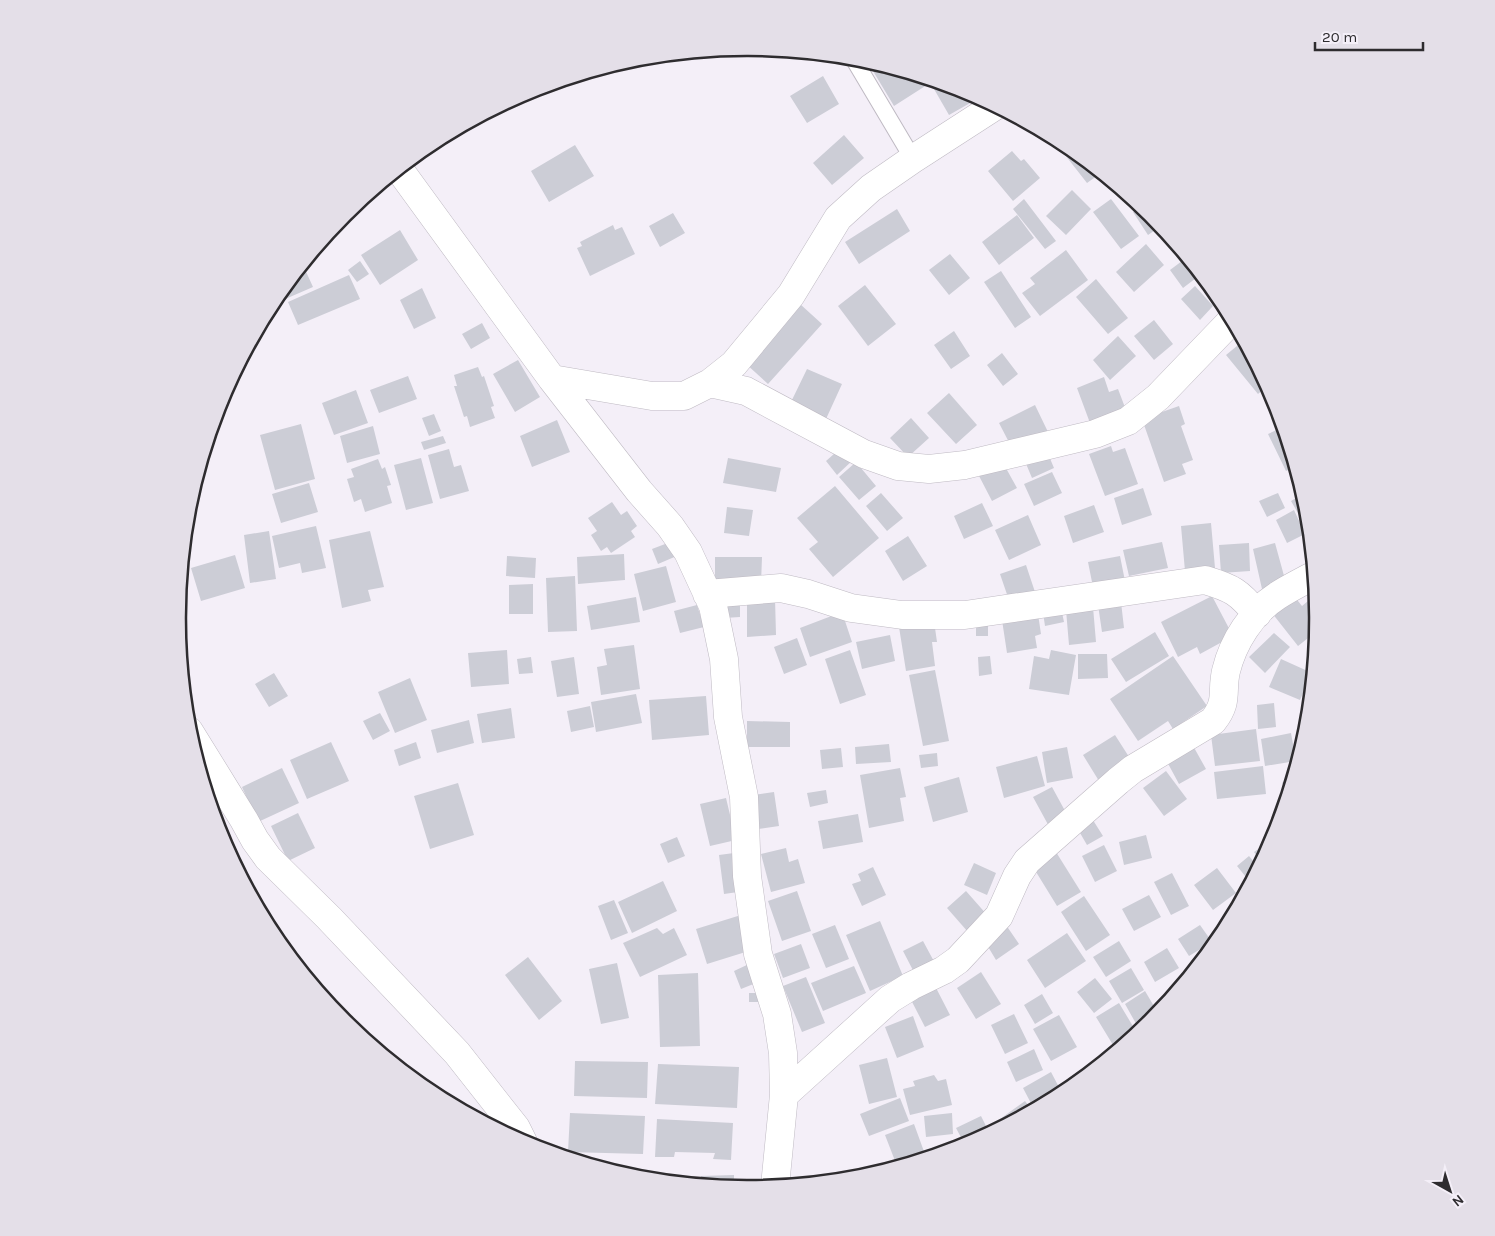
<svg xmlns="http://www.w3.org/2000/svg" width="1495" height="1236" viewBox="0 0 1495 1236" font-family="Karla,sans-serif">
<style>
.building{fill:#cccdd6}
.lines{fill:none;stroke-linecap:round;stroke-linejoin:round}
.service-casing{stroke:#bfbac3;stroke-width:18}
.minor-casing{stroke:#bfbac3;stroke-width:29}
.service{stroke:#fff;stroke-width:16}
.minor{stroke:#fff;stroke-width:28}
.rim{fill:none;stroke:#2e2c2f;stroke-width:2.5}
</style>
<rect width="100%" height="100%" fill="#f4eff8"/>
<path class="building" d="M867,61L928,80L930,83L894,106Z
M823,76L839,104L807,123L790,96Z
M943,84L966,91L979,98L949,115L934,89Z
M844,135L864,158L832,185L813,163Z
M1062,143L1065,144L1101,173L1087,183L1058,146Z
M575,145L594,176L549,202L531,171Z
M1012,151L1021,161L1024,159L1040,178L1013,201L988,171Z
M1072,190L1091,209L1066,235L1046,216Z
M1024,199L1056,241L1045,249L1013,209Z
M1111,199L1139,236L1121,249L1093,212Z
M1141,207L1151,215L1161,226L1148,235L1133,212Z
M897,209L910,231L859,264L845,242Z
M673,213L685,233L660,247L649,226Z
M1017,215L1034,238L999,265L982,242Z
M613,225L615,230L622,227L635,254L590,276L577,248L582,246L580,242Z
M400,230L418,260L380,285L361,255Z
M1146,244L1164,265L1134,292L1116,272Z
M1066,250L1088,280L1040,316L1022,293L1035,284L1030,278Z
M950,254L970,278L949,295L929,270Z
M1186,258L1200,275L1183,288L1170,270Z
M360,261L369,274L357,282L348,270Z
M303,265L313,287L276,303L274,300Z
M1001,271L1031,317L1015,328L984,282Z
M349,275L360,299L298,325L288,302Z
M1096,279L1128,318L1108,334L1076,297Z
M865,285L896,324L868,346L838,306Z
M1195,286L1213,306L1200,320L1181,299Z
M422,288L436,318L414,329L400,300Z
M800,304L822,324L768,384L745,363Z
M1154,320L1173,344L1154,360L1134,336Z
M482,323L490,338L471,349L462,334Z
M954,331L970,356L951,369L934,345Z
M1118,336L1136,356L1110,380L1093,360Z
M1243,341L1267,386L1258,394L1226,355Z
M1002,353L1018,374L1003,386L987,365Z
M518,360L540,397L515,412L493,374Z
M478,367L482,377L484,376L494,406L491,407L495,418L470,427L467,416L464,417L454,386H457L454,375Z
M807,369L842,384L826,419L791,402Z
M408,376L417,399L379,413L370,390Z
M1104,377L1109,392L1118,389L1126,410L1090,423L1077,388Z
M356,390L368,423L334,435L322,403Z
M949,393L977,425L956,444L927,413Z
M1035,405L1048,432L1013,450L999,423Z
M1179,406L1185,424L1181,426L1193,460L1182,464L1186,474L1164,482L1142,419Z
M434,414L441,431L429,436L422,418Z
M911,418L929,438L908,457L890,438Z
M557,420L570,452L532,467L520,436Z
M301,424L315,479L275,490L260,435Z
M373,426L380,454L347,463L340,436Z
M1283,427L1295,467L1286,471L1268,434Z
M443,436L446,443L424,450L421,442Z
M843,446L854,459L837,475L826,461Z
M1111,446L1113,452L1125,448L1138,484L1105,496L1089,454Z
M449,449L454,467L461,465L469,491L440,499L428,455Z
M1046,449L1054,468L1032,478L1024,459Z
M421,458L433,503L406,510L394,465Z
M728,458L781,468L776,492L723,483Z
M378,459L382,469L385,467L391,485L387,486L392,503L365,512L361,499L354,502L347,479L354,477L351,469Z
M1002,461L1017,488L992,501L978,474Z
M856,462L876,486L859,500L839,477Z
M1052,472L1062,493L1034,506L1024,484Z
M309,483L318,512L281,523L272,494Z
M835,486L879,538L833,577L809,549L818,542L797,518Z
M1143,488L1152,515L1122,525L1114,498Z
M881,493L903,518L887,531L866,506Z
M1278,493L1285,508L1267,517L1259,501Z
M1303,494L1307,507L1310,534L1291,501Z
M612,502L621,515L627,511L637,526L631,531L635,537L611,553L607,547L601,551L591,535L597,531L588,518Z
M982,503L993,526L964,539L954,516Z
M1094,505L1104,532L1073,543L1064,516Z
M727,507L753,510L749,536L724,533Z
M1294,510L1305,534L1287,543L1276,520Z
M1028,515L1041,545L1009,560L995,530Z
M1211,523L1215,568L1185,571L1181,526Z
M316,526L326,568L302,573L300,563L279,568L272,536Z
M269,531L276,579L250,583L244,535Z
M370,531L384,587L368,590L371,601L342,608L329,540Z
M908,536L927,566L903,581L885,551Z
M673,541L679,555L658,564L652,549Z
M1162,542L1168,568L1129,576L1123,550Z
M1249,543L1250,571L1221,573L1219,545Z
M1275,543L1286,583L1262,589L1253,549Z
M624,554L625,580L578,584L577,557Z
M235,555L245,588L201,601L191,568Z
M507,556L536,558L535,578L506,576Z
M1120,556L1126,586L1094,592L1088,562Z
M715,557H762L761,584H715Z
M1026,565L1037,598L1011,606L1000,574Z
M666,566L676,602L643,611L634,574Z
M575,576L577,631L548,632L546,578Z
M533,584V614H509V585Z
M1212,596L1233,636L1200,654L1197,647L1178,657L1161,622Z
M1294,596L1302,606L1308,601L1318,614V618L1317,631L1298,646L1272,613Z
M636,597L640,622L591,630L587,606Z
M775,598L776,635L747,637V600Z
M740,600V617L724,618L723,601Z
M1121,602L1124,628L1102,632L1098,605Z
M1060,603L1064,622L1045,626L1042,606Z
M697,605L704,627L680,633L674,611Z
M1093,607L1096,642L1069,645L1066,610Z
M842,612L852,642L810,657L800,628Z
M1038,614L1041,634L1035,636L1037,648L1007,653L1002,620Z
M988,619V636H976V620Z
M934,621L937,642H932L935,666L906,671L899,627Z
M1155,632L1169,656L1126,682L1111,659Z
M1274,633L1290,647L1265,673L1249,657Z
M890,635L895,661L862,669L856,642Z
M797,638L807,665L784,674L774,647Z
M634,645L640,689L601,695L597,667L607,665L604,649Z
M507,650L509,684L471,687L468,653Z
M850,650L866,695L840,704L825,659Z
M1051,650L1076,655L1069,695L1029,689L1034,656L1049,659Z
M1078,654H1107L1108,678L1078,679Z
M990,656L992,674L979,676L978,657Z
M1173,656L1207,706L1173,729L1168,721L1138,741L1110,699Z
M531,657L533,673L519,674L517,659Z
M574,657L579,694L557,697L551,661Z
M1281,659L1312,673L1300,700L1269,687Z
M935,670L949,741L923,746L909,675Z
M274,673L288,696L269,707L255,684Z
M410,678L427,720L395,733L378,692Z
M636,694L642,723L596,732L591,702Z
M706,696L709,735L652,740L649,700Z
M1274,703L1276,727L1258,729L1257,705Z
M590,706L594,727L571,732L567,711Z
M511,708L515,738L482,743L477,714Z
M380,713L390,731L373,740L363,721Z
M469,720L474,743L437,753L431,730Z
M747,721L790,722V747H747Z
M1256,729L1260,761L1215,766L1211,735Z
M1291,733L1296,761L1265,766L1261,739Z
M1115,735L1131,760L1099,781L1083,755Z
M331,742L349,781L307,799L290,760Z
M416,742L421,758L399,766L394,750Z
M889,744L891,762L856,764L855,747Z
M1192,744L1206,769L1179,784L1165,758Z
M1067,747L1073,778L1047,783L1042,752Z
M841,748L843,767L822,769L820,750Z
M937,753L938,766L921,768L919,755Z
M1037,756L1045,786L1004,798L996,767Z
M1263,766L1266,794L1217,799L1214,772Z
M282,768L299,803L258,822L242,787Z
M900,768L906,797L900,798L904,821L869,828L860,775Z
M1166,771L1187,799L1164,816L1143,788Z
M1293,774L1292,778L1288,791L1282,783Z
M959,777L968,812L933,822L924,787Z
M458,783L474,835L430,849L414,796Z
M1052,787L1070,820L1051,830L1033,797Z
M826,790L828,803L810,807L807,793Z
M774,792L779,826L758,829L753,795Z
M726,798L736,840L710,846L700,804Z
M298,813L315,848L288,861L271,826Z
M858,814L863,842L823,849L818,821Z
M1091,817L1103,836L1087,845L1076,826Z
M1146,835L1152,858L1124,865L1119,842Z
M677,837L685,856L668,863L660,844Z
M1273,839L1266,853L1261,862L1254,852Z
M1104,845L1117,871L1095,882L1082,856Z
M786,848L789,862L798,859L805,883L771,892L761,854Z
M1056,852L1081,892L1057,906L1033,867Z
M734,853L738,892L724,894L719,855Z
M1249,856L1258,867L1250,882L1237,866Z
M974,863L996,873L987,895L964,885Z
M873,867L886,895L862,906L852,884L861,881L858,874Z
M1217,868L1236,893L1213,910L1194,885Z
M1172,873L1189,906L1171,915L1154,882Z
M663,881L677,911L632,933L618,902Z
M797,891L811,931L782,941L768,901Z
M966,891L988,916L968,932L947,908Z
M1149,895L1161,917L1134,931L1122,909Z
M1084,896L1110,935L1086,951L1061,912Z
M614,900L628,933L611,940L598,906Z
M741,915L752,950L707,964L696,929Z
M880,921L903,976L870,991L846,935Z
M835,925L849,959L826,968L812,934Z
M1006,925L1019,944L996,960L984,940Z
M1200,925L1212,942L1189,956L1178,939Z
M657,928L663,934L674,928L687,955L640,977L623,943Z
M1067,933L1086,961L1045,988L1027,960Z
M923,941L937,967L917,978L903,951Z
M1119,941L1131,961L1106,977L1093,957Z
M801,944L810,968L783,978L774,954Z
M1167,948L1179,968L1155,982L1144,962Z
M528,957L562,1001L539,1020L505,975Z
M617,963L629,1018L601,1024L589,969Z
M749,964L756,983L741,989L734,971Z
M854,966L866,993L823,1011L811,983Z
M1131,968L1144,990L1122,1003L1109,981Z
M981,972L1001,1004L976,1019L957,988Z
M698,973L700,1046L660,1047L658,975Z
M806,977L825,1023L802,1032L783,986Z
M1095,978L1112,999L1094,1013L1077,992Z
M934,984L950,1015L925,1027L909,996Z
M1145,991L1158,1013L1151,1021L1139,1029L1125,1004Z
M749,993H762V1002H749Z
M1042,994L1053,1013L1035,1024L1024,1005Z
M1119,1003L1137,1033L1116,1050L1096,1017Z
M1014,1014L1028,1043L1005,1054L991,1025Z
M1059,1015L1077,1047L1051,1061L1033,1029Z
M913,1016L924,1047L897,1058L885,1027Z
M1034,1049L1043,1070L1016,1082L1007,1062Z
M887,1058L897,1097L869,1104L859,1065Z
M575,1061L648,1062L647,1098L574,1096Z
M658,1064L739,1067L737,1108L655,1104Z
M1051,1072L1062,1093L1034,1109L1023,1088Z
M934,1075L938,1081L946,1079L952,1105L910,1115L903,1089L915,1086L913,1081Z
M900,1098L909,1121L869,1136L860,1114Z
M1025,1101L1032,1110L1004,1125L1000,1119Z
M570,1113L645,1116L643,1154L568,1152Z
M952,1113L953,1134L926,1137L924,1116Z
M981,1116L989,1132L965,1145L956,1128Z
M657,1119L733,1123L731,1160L713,1159L715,1153L675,1152L674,1157H655Z
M914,1124L926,1157L897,1166L885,1135Z
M734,1175V1187L701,1184V1176Z"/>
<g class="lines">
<g class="service-casing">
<path id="service" d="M853,58L913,159"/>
</g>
<g class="minor-casing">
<path id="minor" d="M399,169L552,379L639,491L670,526L688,552L713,606L724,659L728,717L744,797L747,876L758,954L777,1014L783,1053L784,1095L775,1186
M552,379L652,396H684L710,383L734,364L791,295L838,218L871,188L913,159L995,106
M710,383L746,391L864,454L898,466L929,469L965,465L1095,434L1128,421L1158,397L1232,320
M707,594L781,588L808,594L851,608L902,615H965L1205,580C1232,588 1239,592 1257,614
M189,731L244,820L255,840L268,858L329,918L457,1053L516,1128L523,1142
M784,1095L890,999L911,986L944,970L958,960L999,916L1017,876L1027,861L1118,781L1133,769L1213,721C1229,701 1221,692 1226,671C1233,642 1252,612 1277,596C1289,588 1302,582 1314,575"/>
</g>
<use href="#service" class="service"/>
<use href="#minor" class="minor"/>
</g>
<path d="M0 0H1495V1236H0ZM747 56H748A561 561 0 0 1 1309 617V619A561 561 0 0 1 748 1180H747A561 561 0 0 1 186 619V617A561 561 0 0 1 747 56Z" fill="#e4dfe8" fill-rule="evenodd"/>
<path class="rim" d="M747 56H748A561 561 0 0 1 1309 617V619A561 561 0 0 1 748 1180H747A561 561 0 0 1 186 619V617A561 561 0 0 1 747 56Z"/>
<g transform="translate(1450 1191) rotate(141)" stroke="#f4eff8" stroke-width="4" paint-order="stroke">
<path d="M0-4L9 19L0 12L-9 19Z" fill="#2e2c2f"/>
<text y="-8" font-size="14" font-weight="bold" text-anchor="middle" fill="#2e2c2f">N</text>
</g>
<path d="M1315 42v8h108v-8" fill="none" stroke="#2e2c2f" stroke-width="2.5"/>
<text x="1322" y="42" font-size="15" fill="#2e2c2f" stroke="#f4eff8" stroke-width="4" paint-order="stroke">20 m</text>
</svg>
